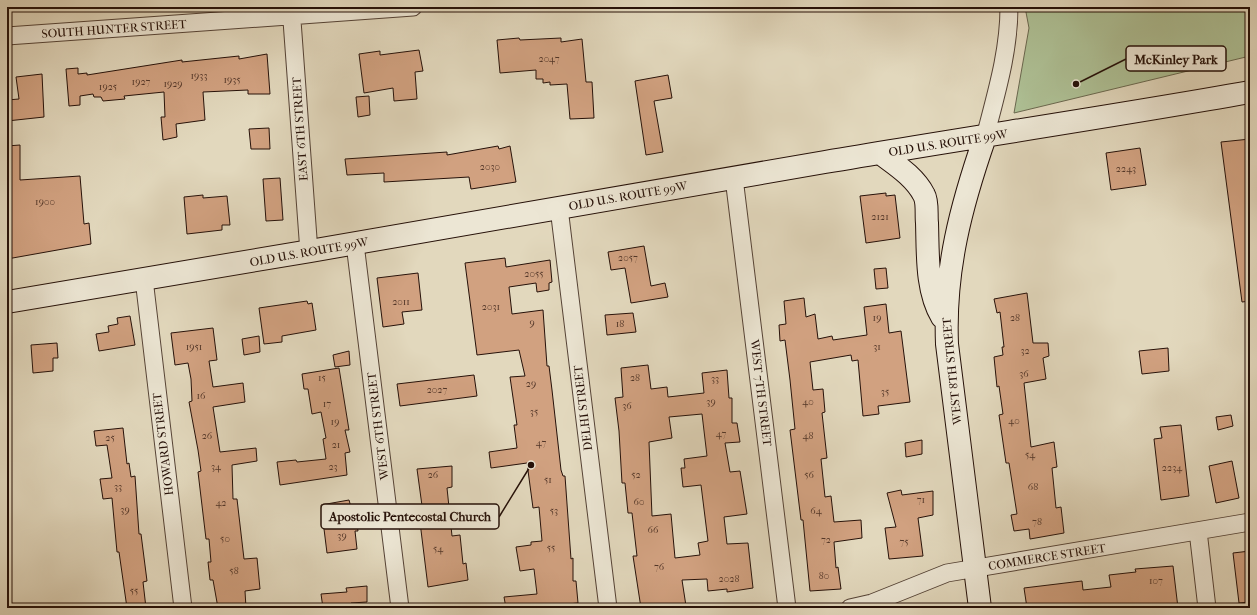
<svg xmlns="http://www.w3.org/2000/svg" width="1257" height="615" viewBox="0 0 1257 615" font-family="'IM FELL French Canon',serif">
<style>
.green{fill:#aec095;stroke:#6a684f}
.building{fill:#d1a180;stroke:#261109;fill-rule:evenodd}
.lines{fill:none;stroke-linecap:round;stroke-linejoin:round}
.street-casing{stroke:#554336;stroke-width:19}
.secondary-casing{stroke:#261109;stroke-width:24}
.street{stroke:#ece6d4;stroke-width:17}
.secondary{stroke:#ece6d4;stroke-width:22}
.labels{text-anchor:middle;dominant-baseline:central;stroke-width:3;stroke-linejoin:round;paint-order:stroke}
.number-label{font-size:10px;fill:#513527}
.street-label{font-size:12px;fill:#261109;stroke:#ece6d4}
.leader{fill:none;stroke:#261109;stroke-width:1.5}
.callout-dot{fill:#261109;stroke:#ece6d4;stroke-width:1.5}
.callout{fill:#ece6d4;stroke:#261109;stroke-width:1.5}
.callout-label{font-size:13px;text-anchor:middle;font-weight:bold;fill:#261109}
</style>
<rect width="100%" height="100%" fill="#e2d8bd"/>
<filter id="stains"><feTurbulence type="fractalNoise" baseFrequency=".005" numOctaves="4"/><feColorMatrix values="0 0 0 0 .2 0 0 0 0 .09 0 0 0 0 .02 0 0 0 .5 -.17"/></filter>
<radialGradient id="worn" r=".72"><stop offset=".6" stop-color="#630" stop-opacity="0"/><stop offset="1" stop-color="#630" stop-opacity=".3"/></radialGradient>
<path class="green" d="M1025,7H1250V56L1014,113L1029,28Z"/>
<path class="building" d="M519,38L520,40L561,38V42L582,39L586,82H592L594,118L570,119L567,84L550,85V82L543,83V79H536V70L500,73L497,40Z
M419,50L423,71L415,72L417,99L394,101L393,88L364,93L359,54L380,51V55Z
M267,54L270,94H248V90L203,92L205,120L176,124L177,137L163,140L161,117H165L164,92L124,96L125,99L103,101L101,97H94L93,94L80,96V105L69,106L66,69L78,68V74L87,73V75L182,60V62L239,56V59Z
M42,74L44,117L7,121V100L19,99L16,77Z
M668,75L672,98L654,101L663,152L646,155L635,81Z
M369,96L370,115L358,117L356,97Z
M269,128L270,149H251L249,129Z
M1250,139V301L1242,302L1221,142Z
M20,145V180L80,176L84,224L89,223L91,244L7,259V146Z
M498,146L499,149L510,146L516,182L471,189L469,177L384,182V173L347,175L345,159L447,152V155Z
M1140,148L1146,185L1111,190L1106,153Z
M280,178L283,220L266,221L263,179Z
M886,193V196L895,195L900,238L866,243L860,196Z
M203,195V198L227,196L230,225H222V230L187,234L184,197Z
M644,246L651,286L665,283L668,297L631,303L625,268L611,270L608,252Z
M505,258L506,267L550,260L552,282L549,283V290L537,292L536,283L509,287L512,314L543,310L547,366H549L552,390L561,470L563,476H565L571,559L573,558V581H576L578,603L557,605V608H506L504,597L537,594L534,569L520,571L516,547L531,545V542L542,541L539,507L533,508L527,463L491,468L489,452L517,448L514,425H517L510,377L525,376L519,350L477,355L465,263Z
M886,268L888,288L876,289L874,269Z
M418,273L422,310L402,312L404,324L383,327L377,278Z
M1027,293L1033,343H1048L1049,356L1043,358L1046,379L1024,383L1031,447L1054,442L1057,467L1052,468L1056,508L1061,507L1064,533L1030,539L1029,529L1014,531L1011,515L1017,514L1009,463H1006L999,415L1003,414L999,386L997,387L994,357L1003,355L1002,347H1004L1000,312L997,313L994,299Z
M804,298L806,317L815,314L818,339L832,336L833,340L867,335L864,307L886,304L889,333L901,331L910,402L878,406L879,414L863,416L858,360L852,361L851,355L810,362L813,390L823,389L825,412L822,413L827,458L821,459L825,497L831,496L834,522L861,520L862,538L834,542L836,568L838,567L841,589L810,591L803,520H801L790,430L795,429L790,380L785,340L780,341L779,325L786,324L784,301Z
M307,301L308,304L312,303L316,330L282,336V342L264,344L259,308Z
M633,313L636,332L607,335L605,315Z
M130,316L135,345L99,351L96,334L109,332L108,326L118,324L117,318Z
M213,328L217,360L209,361L213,387L243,383L245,402L213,407L220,452L256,448L257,461L232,465L233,499H237L244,559L257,558L260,589L245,591L246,608H218L213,580H210L208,562H211L209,539H206L198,472L201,471L198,450L189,402L192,401L191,379L188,363L175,365L171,333Z
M259,336L260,352L244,355L242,339Z
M57,343L58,358H53V371L33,373L31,345Z
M1168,348L1169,371L1142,374L1139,351Z
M349,351L350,365L335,367L333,355Z
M648,365L651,389L667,387L668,397L704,393L702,373L727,370L729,398H732V423H737L740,442L725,443L730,472L740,471L747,514L724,517L727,544L748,543L753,588L727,592V589L708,591L707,579L682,580L686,606L641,608L633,556H637L632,513H628L625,483H622L619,431L615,398L623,397L621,368ZM702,414L707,456L684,459L685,468H681L683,487L701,485L708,541L698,543L700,555L675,558L671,514L652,516L649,442L672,438L669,417Z
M339,368L349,430H345L350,452L345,453L347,475L280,485L277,462L296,460L297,462L326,459L323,439L326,438L321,412L312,414L308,389H304L302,374Z
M474,375L477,396L400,406L397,384Z
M1231,415L1233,426L1218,430L1216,417Z
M1181,425L1189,496L1161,500L1154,439L1162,438L1160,427Z
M123,428L127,464L129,463L131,477L135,476L139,534H141L147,581L143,582L146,608H127L119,552H117L112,498L103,499L100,479L112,478L107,445L96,446L94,431Z
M922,440V454L906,457L905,443Z
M1232,461L1239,498L1216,503L1209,466Z
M452,466V487L447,488L452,536L460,535L463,564L466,563L468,580L428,587L419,514L423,513L417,469Z
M901,490L902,495L933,491V515L918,518L923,556L889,559L885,528L896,527L887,493Z
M349,500L351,507L354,506L358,531H355L357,549L327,553L321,505Z
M1250,551V602L1239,603L1233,553Z
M1173,566L1178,608H1090V605L1064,608H1027L1024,588L1082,581L1083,590L1111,587L1109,575L1136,572L1135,569Z
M367,586V602L351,603L352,608H323L321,594L347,592L346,588Z"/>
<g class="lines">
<g class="street-casing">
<path id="street" d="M291,7L309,252
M7,36L413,7
M985,137C996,94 1009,52 1009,7
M734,178L787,608
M559,208L608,608
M355,244L400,608
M144,279L183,608
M1198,531L1207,608
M850,608L872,603L947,573L1250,522"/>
</g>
<g class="secondary-casing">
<path id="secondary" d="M880,153C896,165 915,177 924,195C928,202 926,215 927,223C928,253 926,290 942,317
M7,302C280,257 552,209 825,162C966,138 1109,117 1250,92
M980,608L947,344C944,270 961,206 985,137"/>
</g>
<use href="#street" class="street"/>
<use href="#secondary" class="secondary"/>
</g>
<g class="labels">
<g class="number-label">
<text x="549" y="59">2047</text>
<text x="199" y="76">1933</text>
<text x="232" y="80">1935</text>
<text x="141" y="82">1927</text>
<text x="173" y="84">1929</text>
<text x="108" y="87">1925</text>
<text x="490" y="167">2030</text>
<text x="1126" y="169">2243</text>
<text x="45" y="202">1900</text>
<text x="880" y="217">2121</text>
<text x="628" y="258">2057</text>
<text x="534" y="274">2055</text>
<text x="401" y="302">2011</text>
<text x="491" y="307">2031</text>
<text x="877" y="318">19</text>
<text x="1015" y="318">28</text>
<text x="532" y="323">9</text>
<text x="620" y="324">18</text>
<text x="194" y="347">1951</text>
<text x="877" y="347">31</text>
<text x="1025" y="351">32</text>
<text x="1024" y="374">36</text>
<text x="322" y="378">15</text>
<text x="635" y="378">28</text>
<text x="715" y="379">33</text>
<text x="531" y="384">29</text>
<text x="437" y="390">2027</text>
<text x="885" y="392">35</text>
<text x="201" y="396">16</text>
<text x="711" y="402">39</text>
<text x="808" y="402">40</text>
<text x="327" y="404">17</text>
<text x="627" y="406">36</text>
<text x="534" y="412">35</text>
<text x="1014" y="421">40</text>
<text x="335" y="422">19</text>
<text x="721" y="434">47</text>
<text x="207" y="436">26</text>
<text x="808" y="436">48</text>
<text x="110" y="438">25</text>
<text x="541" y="443">47</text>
<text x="336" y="445">21</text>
<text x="1030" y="455">54</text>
<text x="216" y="467">34</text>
<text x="333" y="467">23</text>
<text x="1172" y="468">2234</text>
<text x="433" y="475">26</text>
<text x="636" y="475">52</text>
<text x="809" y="475">56</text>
<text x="548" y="480">51</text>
<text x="118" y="487">33</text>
<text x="1033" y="487">68</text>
<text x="921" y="500">71</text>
<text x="639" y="502">60</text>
<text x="221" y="503">42</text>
<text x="125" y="510">39</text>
<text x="554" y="511">53</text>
<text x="816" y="511">64</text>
<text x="1037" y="522">78</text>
<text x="653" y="530">66</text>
<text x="342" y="536">39</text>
<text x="225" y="539">50</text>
<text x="826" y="540">72</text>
<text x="904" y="542">75</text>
<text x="551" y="548">55</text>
<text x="438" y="549">54</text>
<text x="659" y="567">76</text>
<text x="234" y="571">58</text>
<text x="824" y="576">80</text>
<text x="729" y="579">2028</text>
<text x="1156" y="581">107</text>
<text x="134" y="591">55</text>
</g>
<g class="street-label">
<text transform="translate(114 29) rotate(-4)">SOUTH HUNTER STREET</text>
<text transform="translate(300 129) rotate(-94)">EAST 6TH STREET</text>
<text transform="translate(948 143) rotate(-9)">OLD U.S. ROUTE 99W</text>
<text transform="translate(628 196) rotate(-10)">OLD U.S. ROUTE 99W</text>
<text transform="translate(309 252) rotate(-10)">OLD U.S. ROUTE 99W</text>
<text transform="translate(952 371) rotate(-96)">WEST 8TH STREET</text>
<text transform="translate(761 393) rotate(83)">WEST 7TH STREET</text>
<text transform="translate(583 408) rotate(-97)">DELHI STREET</text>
<text transform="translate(378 426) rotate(-97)">WEST 6TH STREET</text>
<text transform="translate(163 444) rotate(-97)">HOWARD STREET</text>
<text transform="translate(1047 557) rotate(-9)">COMMERCE STREET</text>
</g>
</g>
<path class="leader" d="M1076 84L1126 59M531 465L499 517"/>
<g class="callout-dot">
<circle cx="1076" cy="84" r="4"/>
<circle cx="531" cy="465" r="4"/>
</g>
<g class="callout">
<rect x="1126" y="46" width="100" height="25" rx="4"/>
<rect x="321" y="504" width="178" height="25" rx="4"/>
</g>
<g class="callout-label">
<text x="1176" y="64">McKinley Park</text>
<text x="410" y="521">Apostolic Pentecostal Church</text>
</g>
<rect width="1257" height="615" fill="none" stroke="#e2d8bd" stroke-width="24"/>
<rect x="8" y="8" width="1241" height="599" fill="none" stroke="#261109" stroke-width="2"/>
<rect x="12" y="12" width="1233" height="591" fill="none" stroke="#261109"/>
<rect width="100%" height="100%" filter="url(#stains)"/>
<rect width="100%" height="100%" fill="url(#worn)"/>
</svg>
